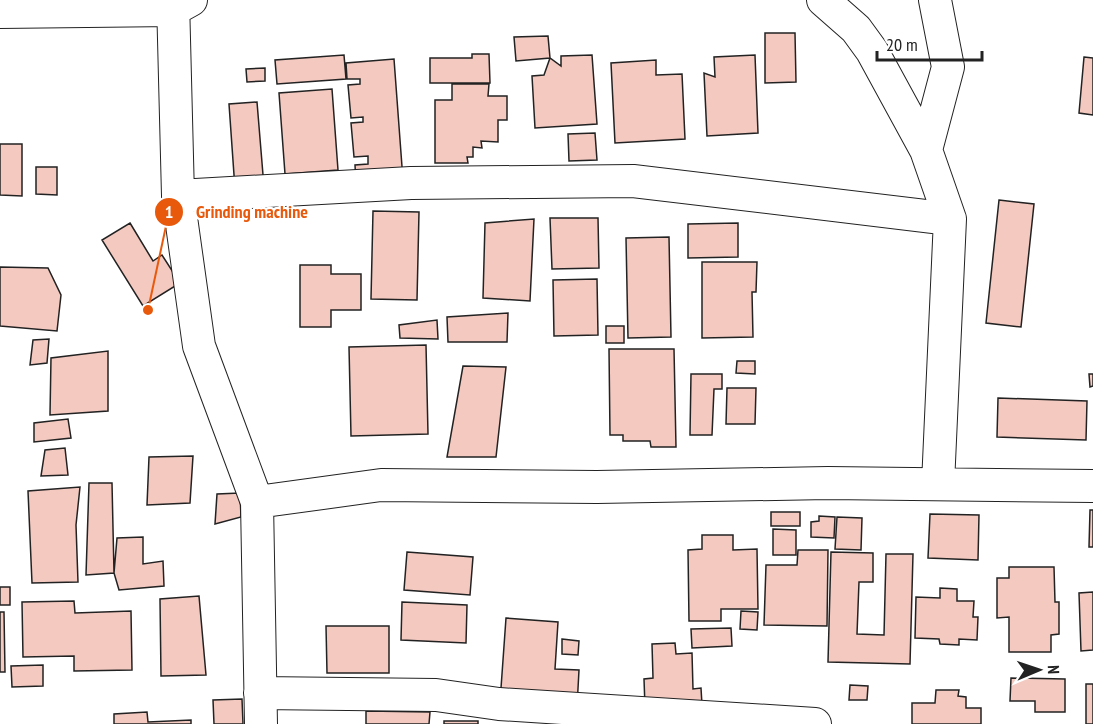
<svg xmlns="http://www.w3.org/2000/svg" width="1093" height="724" viewBox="0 0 1093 724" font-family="'PT Sans Narrow',sans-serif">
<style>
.building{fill:#f3c9c0;stroke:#222;stroke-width:1.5}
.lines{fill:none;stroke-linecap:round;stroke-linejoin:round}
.minor-casing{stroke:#222;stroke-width:34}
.minor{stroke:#fff;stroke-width:32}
.leader{fill:none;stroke:#e8590c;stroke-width:2}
.callout-dot{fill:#e8590c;stroke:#fff;stroke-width:2}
.mark-label{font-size:18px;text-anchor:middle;font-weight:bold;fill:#fff}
.callout-label{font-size:18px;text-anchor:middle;font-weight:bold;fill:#e8590c;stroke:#fff;stroke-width:4.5;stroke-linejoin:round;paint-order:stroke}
</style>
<rect width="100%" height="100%" fill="#fff"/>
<path class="building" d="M765,33H795L796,82L765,83Z
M548,36L550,58L516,61L514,37Z
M472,54H489L490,83H430V58H472Z
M344,55L346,79L277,84L275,60Z
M592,55L597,124L535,128L532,76L544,75L550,58L561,66V56Z
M755,55L758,133L707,136L704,73L715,77L714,57Z
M1084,57L1093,58V115L1079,113Z
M394,59L403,180L356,184L355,165L368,164V156L354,157L351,123L363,122V117L351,118L348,85L360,84V79H347L346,63Z
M656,60V75L682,74L685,139L615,143L611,63Z
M265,68V81L247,82L246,69Z
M452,84H489L488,96H507V120H498V142L481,141L482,148L473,147V157H467L468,163H435V100H452Z
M332,89L338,170L285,174L279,93Z
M257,102L264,187L235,189L229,104Z
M595,133L597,160L569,161L568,134Z
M0,144H22V196L0,195Z
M36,167H57V195L36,194Z
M999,200L1034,204L1021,327L986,323Z
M373,211L419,212L417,300L371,299Z
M550,218H598L599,268L552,269Z
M534,219L530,301L483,298L485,223Z
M130,223L153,261L162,255L180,283L143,306L102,240Z
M738,223V257L688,258V224Z
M669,237L671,337L628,338L626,238Z
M702,262H757L756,292H752L753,337L702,338Z
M300,265H331V274H361V310H331V327H300Z
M0,267L48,268L61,295L57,331L0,326Z
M597,279L598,335L554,336L553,280Z
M508,313L507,342H448L447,317Z
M437,320L438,339L400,338L399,325Z
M606,326H624V343H606Z
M49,339L47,363L30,365L33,340Z
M426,345L428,434L351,436L349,347Z
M609,349H674L676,447H651L650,441H623V435H610Z
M108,351V411L50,415L51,358Z
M737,361H755V374L736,373Z
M463,366L506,367L496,457H447Z
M691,374H722V389H714L712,435H690Z
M1089,374H1093V386L1090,387Z
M727,388H756L755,424H726Z
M998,398L1087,401L1086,440L997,437Z
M68,419L71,438L34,442V423Z
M65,448L68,475L41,476L45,450Z
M193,456L190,503L147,505L149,457Z
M89,483H112L114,573L86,575Z
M80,487L76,525L78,582L32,583L28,491Z
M240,493L241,517L215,524L217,494Z
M1090,510H1093V547H1089Z
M771,512H800V526H771Z
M930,514L979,515L978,560L928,558Z
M819,516L835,517L834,538L811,537V522L819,521Z
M837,517L862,518L861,550L835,549Z
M773,529L796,530V555H773Z
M702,535H733V550L757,549L758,609H721V621H689L688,550L702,549Z
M143,537V564L163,561L164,586L119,590L114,573L117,538Z
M798,550H828L827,626L764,625L766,565H797Z
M407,552L473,557L470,595L404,590Z
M831,552L873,553V582H859L857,634L884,635L886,554H913L910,664L828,662Z
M1009,567H1054L1055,602H1059V634L1051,635V652H1009V617L997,618V578H1009Z
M0,587H10V605H0Z
M940,588L957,589V601H974L973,617H978L977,640L959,639V645L940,644L939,639L915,638L916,597L940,598Z
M1093,592V650L1081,651L1079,593Z
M199,596L206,675L161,676L160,599Z
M74,601L75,613L131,611L132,670L74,671V656L23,657L22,602Z
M402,602L467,605L466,643L401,640Z
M741,611L758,612L757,630L740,629Z
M0,612H4L5,672H0Z
M506,618L558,622L555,669L579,670L577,707L500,702Z
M326,626H389V673H327Z
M731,628L732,646L692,648L691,629Z
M562,639L579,641L578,655L562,654Z
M675,643L676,654L692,653L693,689L701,688L702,705L645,707L644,679L653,678L652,644Z
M43,665V686L12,687L11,666Z
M1011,678L1065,679V712H1035V701H1010Z
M1086,684H1093V724H1086Z
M850,685L868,686L867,700H849Z
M936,690H959L958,696L966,697V708H981V724H912V703H935Z
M242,699L243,724H214L213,700Z
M366,711L430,712L429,724H366Z
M147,712L148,722L191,720V724H114V714Z
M444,721H478V724H444Z"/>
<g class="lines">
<g class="minor-casing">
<path id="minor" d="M173,0L178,196L199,346L257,502L261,724
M823,0L856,29L872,51L926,150
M935,0L948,67L926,150L950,219L938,484
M0,12L173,10L191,0
M178,196L411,183L633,181L950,219
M257,502L381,485L597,487L828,483L1093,486
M260,693L436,695L499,704L815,724"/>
</g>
<use href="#minor" class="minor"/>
</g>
<path class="leader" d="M148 310L169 212"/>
<g class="callout-dot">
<circle cx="148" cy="310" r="6"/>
<circle cx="169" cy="212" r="15"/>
</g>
<g class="mark-label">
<text x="169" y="218">1</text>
</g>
<g class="callout-label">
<text x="252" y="218">Grinding machine</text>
</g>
<g transform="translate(1039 670) rotate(88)" stroke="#ffffff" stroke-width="4.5" paint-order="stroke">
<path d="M0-4.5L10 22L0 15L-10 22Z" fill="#222222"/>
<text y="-9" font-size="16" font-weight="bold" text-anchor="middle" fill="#222222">N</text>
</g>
<path d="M877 51v9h105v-9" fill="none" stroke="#222222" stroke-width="3"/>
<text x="886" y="51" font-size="18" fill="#222222" stroke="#ffffff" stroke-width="4.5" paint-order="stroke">20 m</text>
</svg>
